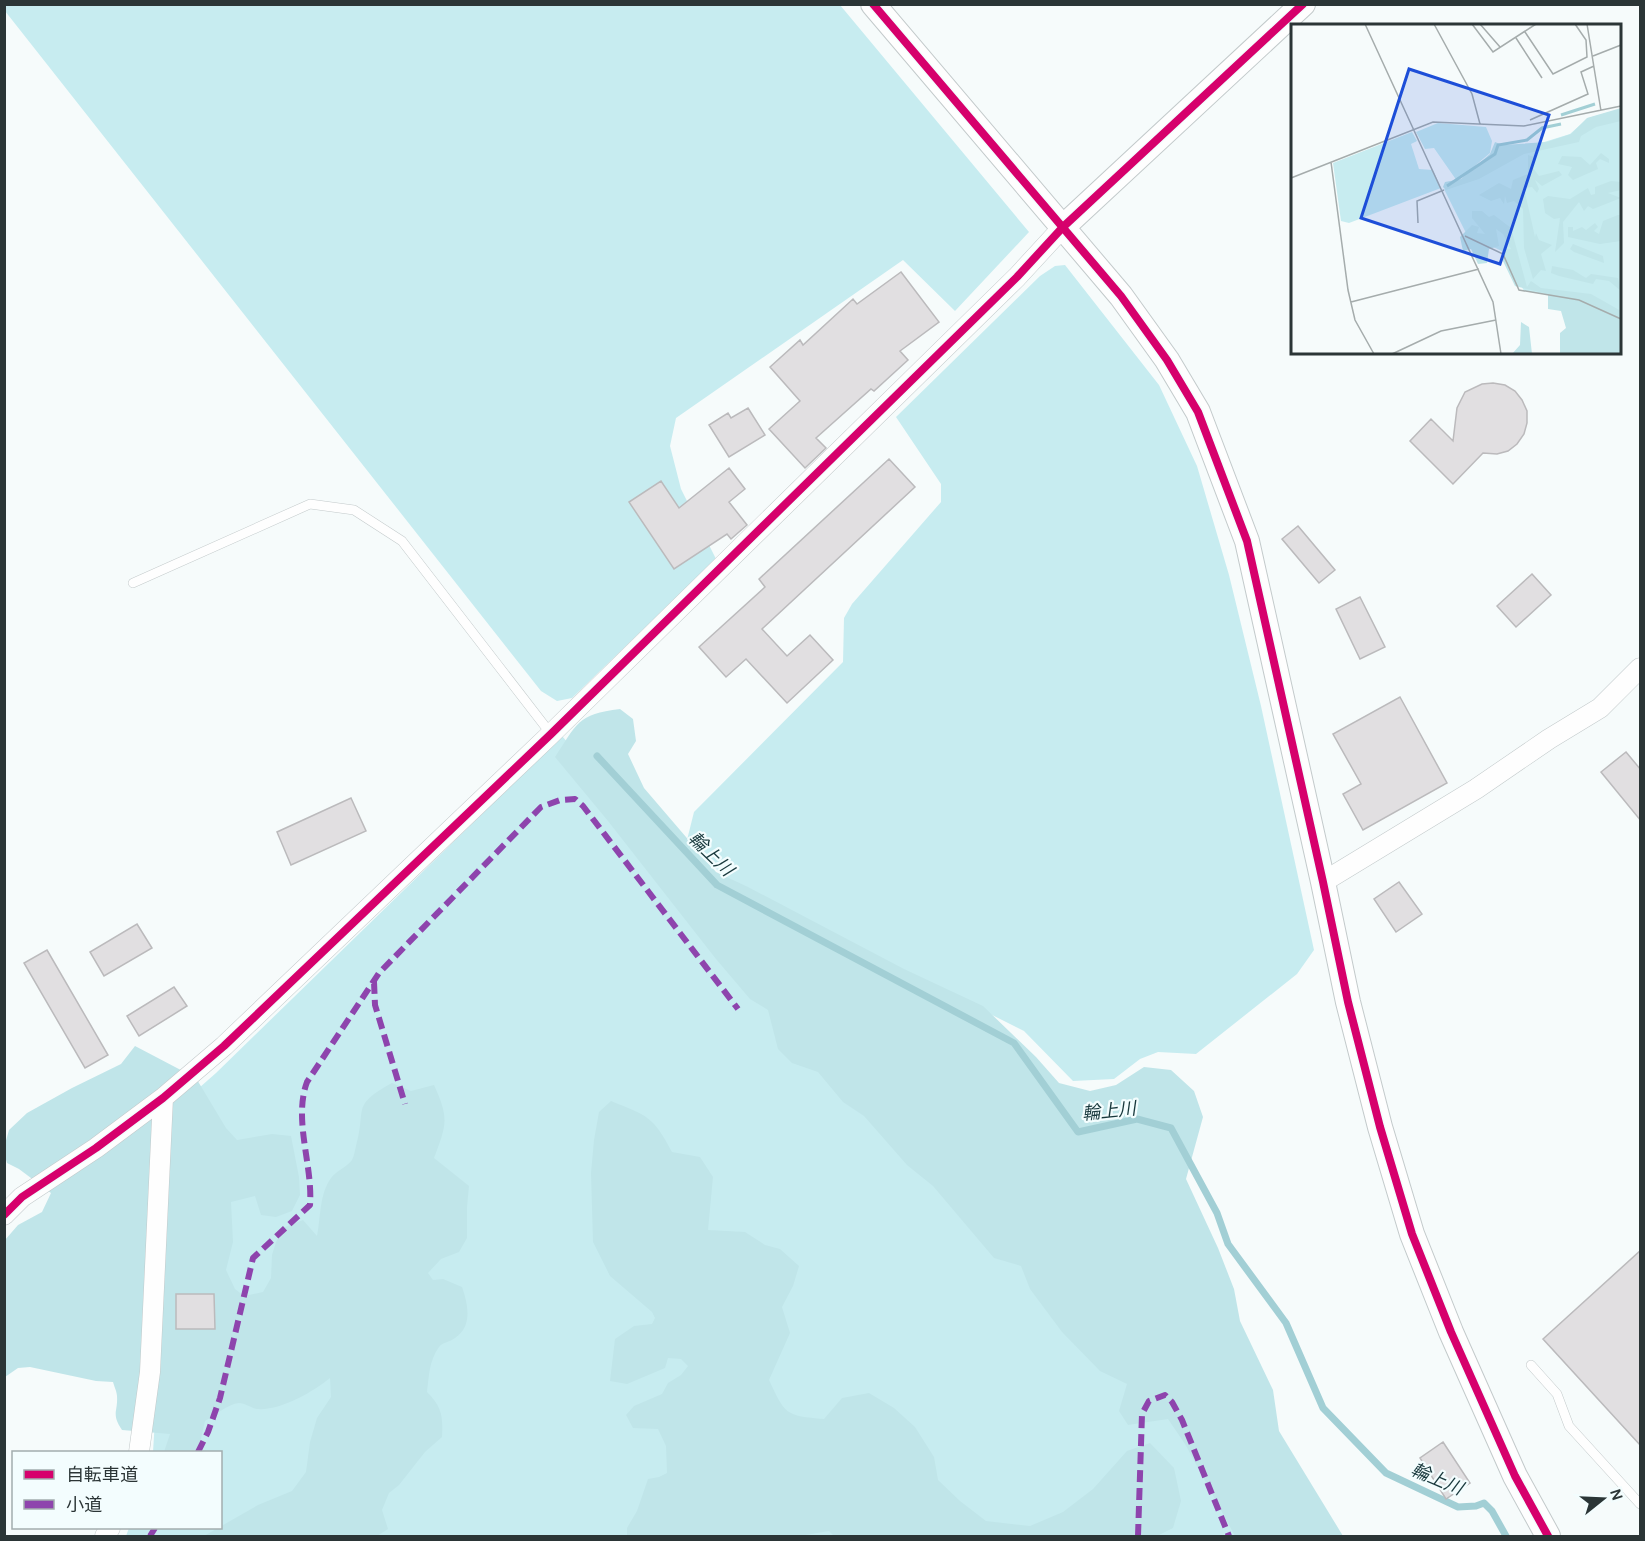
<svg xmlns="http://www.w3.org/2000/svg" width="1645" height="1541" viewBox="0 0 1645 1541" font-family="Karla,'Noto Sans JP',sans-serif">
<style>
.green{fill:#c7ecf0}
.forest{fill:#c0e5e9}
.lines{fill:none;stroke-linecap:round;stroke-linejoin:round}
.stream{stroke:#a2cfd5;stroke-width:7}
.building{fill:#e1dfe1;stroke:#bbbabc;stroke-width:1.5}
.service-casing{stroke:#c3cacb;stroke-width:10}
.minor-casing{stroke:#c3cacb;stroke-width:21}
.tertiary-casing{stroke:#c3cacb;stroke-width:26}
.service{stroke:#fefefe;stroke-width:9}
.minor{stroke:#fefefe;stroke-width:20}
.tertiary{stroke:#fefefe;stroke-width:24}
.quiet{stroke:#8e44ad;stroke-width:6;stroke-dasharray:12 6;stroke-linecap:butt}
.cycleway-casing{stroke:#f3fdfe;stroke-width:11}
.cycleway{stroke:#d6006c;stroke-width:8}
.labels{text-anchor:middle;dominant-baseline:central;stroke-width:4.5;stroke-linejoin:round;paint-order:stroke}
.water-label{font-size:18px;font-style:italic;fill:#18383c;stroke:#f3fdfe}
.inset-river{fill:none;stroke:#a2cfd5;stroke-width:3}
.inset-road{fill:none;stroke:#a5acac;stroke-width:1.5}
.view{fill:#1d4ed8;fill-opacity:0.15;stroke:#1d4ed8;stroke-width:3}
.inset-edge{fill:none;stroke:#2b3536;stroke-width:3}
</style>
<rect width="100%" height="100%" fill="#f6fbfb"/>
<path class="green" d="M5,4L840,5L1029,232L955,311L903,260L676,418L670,446L681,489L716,559L572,698L557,701L541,691L5,11Z
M1065,265L1159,385L1197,466L1229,575L1261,706L1314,950L1297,974L1196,1054L1158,1052L1140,1059L1114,1079L1073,1081L1024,1031L739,888L686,844L694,812L843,662L844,618L852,604L941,502V484L896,417L1040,276L1055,266Z
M562,736L748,951L1325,1536H126L129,1528H220V1452H153L174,1110L216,1073Z"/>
<path class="forest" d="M620,709L633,719L636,741L628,754L644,788L716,872L748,887L904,969L983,1006L1036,1057L1059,1083L1090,1091L1116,1085L1144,1067L1171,1070L1194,1091L1203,1117L1186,1179L1218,1248L1234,1289L1240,1321L1273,1390L1279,1431L1343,1536H1235L1185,1444L1168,1419L1128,1425L1119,1411L1127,1384L1100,1371L1062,1332L1030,1289L1021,1266L994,1258L933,1186L907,1165L864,1116L843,1102L818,1072L792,1063L778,1049L768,1010L750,999L716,959L608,821L555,757C577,724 577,714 620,709Z
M135,1046L196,1078L226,1128L237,1140L272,1134L291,1136L299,1177L300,1195L292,1211L276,1217L261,1215L255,1196L231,1202L233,1242L226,1270L235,1289L244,1296L263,1292L271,1278L272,1255L276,1242L285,1227L303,1220L317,1236C321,1217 319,1195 331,1178C336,1171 347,1167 352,1160C354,1156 355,1150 356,1146C367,1108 350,1106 392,1083L411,1091L434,1085C449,1118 447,1124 434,1158L469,1186L467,1207V1238L459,1252L441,1259L428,1273L433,1280L443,1279L462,1287C468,1304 473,1326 455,1338C450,1342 443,1342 439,1347C429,1361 429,1376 427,1392C442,1407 443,1416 442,1437L425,1452L399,1485L389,1493L382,1510L388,1529L377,1536H204L258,1505L292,1491L306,1472L310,1442L317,1418L331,1397L330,1378C313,1392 280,1411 257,1409C251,1408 245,1403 239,1403C228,1404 214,1416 205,1421L198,1452H164L170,1434L122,1430C111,1413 118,1413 117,1396C117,1392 114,1386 113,1382L96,1381L30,1367L18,1368L5,1377V1240L18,1225L42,1212L51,1193L19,1169L7,1163L5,1156V1144L9,1130L27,1113L72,1088L121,1064Z
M611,1101C648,1116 653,1116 672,1152L700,1157L713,1177L708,1230L745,1232L765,1245L780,1249L799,1266L793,1286L782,1307L790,1333L769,1380C785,1414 785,1416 824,1419L842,1398L869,1393L894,1408L915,1427L934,1457L938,1480L960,1501L986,1521L1030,1526L1063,1512L1093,1489L1127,1451L1150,1443L1174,1468L1181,1501L1173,1528L1157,1536H834L829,1531L800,1536H627V1528L637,1511L648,1479L659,1477L667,1473L666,1446L658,1429L633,1428L626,1415L634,1406L662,1394L668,1383L681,1375L688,1366L681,1359L668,1358L665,1368L627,1384L610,1381L615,1339L634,1326L652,1324L655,1318L652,1312L610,1276L593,1242L591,1173L594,1140L599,1112Z"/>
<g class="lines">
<path class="stream" d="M597,756L717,885L1014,1043L1078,1132L1137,1119L1171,1128L1217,1213L1228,1244L1286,1323L1323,1408L1386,1473L1458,1507L1476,1506L1484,1503L1492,1511L1506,1536"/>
</g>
<path class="building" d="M901,272L939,322L900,351L908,360L874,391L871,389L816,438L826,448L805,468L769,429L800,401L770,367L800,340L803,345L853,299L857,304Z
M1493,383L1505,385L1515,391L1522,400L1527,411V423L1524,434L1517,444L1508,451L1497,454L1483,453L1453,484L1410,441L1431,419L1453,441L1457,408L1465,392L1482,384Z
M748,408L765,435L729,457L709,425L728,413L731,418Z
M889,459L915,487L762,629L787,656L810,635L833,660L787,703L746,659L726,677L699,647L765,587L759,579Z
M729,468L745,489L729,502L747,525L731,539L727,534L674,569L629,502L661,481L679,508Z
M1298,526L1335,570L1319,583L1282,539Z
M1532,574L1551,595L1516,627L1497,606Z
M1360,597L1385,647L1360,659L1336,609Z
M1400,697L1447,783L1363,830L1343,794L1361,784L1333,734Z
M1626,752L1641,770V821L1601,772Z
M351,798L366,831L291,865L277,832Z
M1399,882L1422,914L1396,932L1374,899Z
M137,924L152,948L104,976L90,952Z
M47,950L108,1055L85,1068L24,963Z
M174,987L187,1006L139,1036L127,1016Z
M1641,1250V1446L1543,1339Z
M176,1294H214L215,1329H176Z
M1443,1442L1470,1483L1446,1499L1420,1458Z"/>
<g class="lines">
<g class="service-casing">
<path id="service" d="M133,583L310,504L354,510L402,541L551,734
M1531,1365L1557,1394L1569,1426L1640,1504"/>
</g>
<g class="minor-casing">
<path id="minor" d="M1323,882L1476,789L1549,739L1600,708L1640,668
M4,1215L22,1197L96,1148L163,1098L224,1046L551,734L1017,277L1063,227
M139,1452L150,1372L163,1098
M105,1536L110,1528"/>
</g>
<g class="tertiary-casing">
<path id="tertiary" d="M873,4L1121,296L1167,360L1198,412L1247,541L1323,882L1348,1002L1380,1127L1412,1234L1451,1332L1515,1476L1548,1536
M1063,227L1303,4"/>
</g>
<use href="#service" class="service"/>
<use href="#minor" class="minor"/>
<use href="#tertiary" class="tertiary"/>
<path class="quiet" d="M374,982L375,1005L405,1104
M198,1452L208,1432L220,1398L253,1258L310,1205C313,1165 293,1120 307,1082L379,973L541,807L560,800L575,799L583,806L738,1009
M150,1536L155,1528
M1138,1536L1142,1414L1149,1401L1165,1395L1172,1402L1182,1420L1229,1536"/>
<g class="cycleway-casing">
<path id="cycleway" d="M873,4L1121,296L1167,360L1198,412L1247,541L1323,882L1348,1002L1380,1127L1412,1234L1451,1332L1515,1476L1548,1536
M4,1215L22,1197L96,1148L163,1098L224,1046L551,734L1017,277L1063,227L1303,4"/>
</g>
<use href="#cycleway" class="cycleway"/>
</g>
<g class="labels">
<g class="water-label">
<text transform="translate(711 854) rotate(44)">輪上川</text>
<text transform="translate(1109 1111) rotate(-6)">輪上川</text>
<text transform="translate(1437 1479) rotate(23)">輪上川</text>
</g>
</g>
<g transform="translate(1291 24)">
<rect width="330" height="330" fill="#f6fbfb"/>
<path d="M330,85V291L290,275L233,267L213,228L176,211L153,165L234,124L279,110L297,94ZM147,99L195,103L201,117L199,129L166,157L143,124L134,125L125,108ZM121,108L126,117L120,120L128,145L142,146L150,164L58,199L50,197L42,139Z" fill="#c7ecf0"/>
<path d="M330,84V97L305,103L290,112L288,118L233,130L188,155L155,166L152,163L154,158L170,155L199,130L204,118L212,121L256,118L280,110L296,94ZM310,129L318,135V139L309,135L305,139L307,145L282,156L277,151L281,143L267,140L271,132L290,133L299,141ZM237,131L243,133L242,144L248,152L268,147L271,151L251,162L244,156L248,165L246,169L241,163L233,164L244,213L245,209L248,216L261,221L250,230L255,247L250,246L242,255L233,224L232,185L223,177L216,179L214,172L213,180L209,174L200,177L188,171L208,159L220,165L222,156L237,150ZM320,157L330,158V166L317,169L330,174L302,185L297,182L293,187L288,178L272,198L273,219L264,228L269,194L263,195L254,189L252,175L257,172L279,175L297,164L300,171L304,170V163ZM181,187H191L198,193L203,191L220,204L236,263L240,257L250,264L300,270L330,287V330H269V309L275,304L270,287L257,285V270L224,262L211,235L212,226L220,225L212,210L205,205L208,222L198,225L196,239L187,240L180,225L172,227L169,213L181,201L188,203L186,209L194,210L181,194ZM327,191H330V217L309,220L277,213V203H282V207L291,203L295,206L304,199L307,203L303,207L308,210L312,197ZM282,220L312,232L313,239L283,228L279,225ZM261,242L282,246L295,254L300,250L327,254L330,267L318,257L305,255L302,260L268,252L260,249ZM230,298L238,303L241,330H221L229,321Z" fill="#c0e5e9"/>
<path class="inset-river" d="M270,91L304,80M156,162L204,130L207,121L236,116L251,104L270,100"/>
<path class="inset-road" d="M74,0L202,278L210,330M143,0L181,70L189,100M181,0L202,28L245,0M189,0L209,23M296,0L310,87M234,8L262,50L296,33L295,16L284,0M225,14L251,54M302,32L330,21M239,96L297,70L290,48L303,42M40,138L57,266L64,296L83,330M0,154L142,98L233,102L330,82M127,199L126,177L153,166M174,212L212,230L228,266L288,276L330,295M60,278L188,245M101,330L150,307L205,296"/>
<path class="view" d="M118,45L258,91L209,240L70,194Z"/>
<rect width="330" height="330" class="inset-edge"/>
</g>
<rect width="1645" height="1541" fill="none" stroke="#2b3536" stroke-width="12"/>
<rect x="12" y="1451" width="210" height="78" fill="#f3fdfe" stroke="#a3adae" stroke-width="1.5"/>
<rect x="24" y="1470" width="30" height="9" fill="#d6006c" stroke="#a3adae" stroke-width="1.5"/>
<text x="66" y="1481" font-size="18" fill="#2b3536">自転車道</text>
<rect x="24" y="1500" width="30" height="9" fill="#8e44ad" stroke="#a3adae" stroke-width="1.5"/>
<text x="66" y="1511" font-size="18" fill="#2b3536">小道</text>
<g transform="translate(1603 1499) rotate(72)" stroke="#f3fdfe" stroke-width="4.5" paint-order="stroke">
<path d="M0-4.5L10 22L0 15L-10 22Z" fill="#2b3536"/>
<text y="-9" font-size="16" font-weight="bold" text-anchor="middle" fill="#2b3536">N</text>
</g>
</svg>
